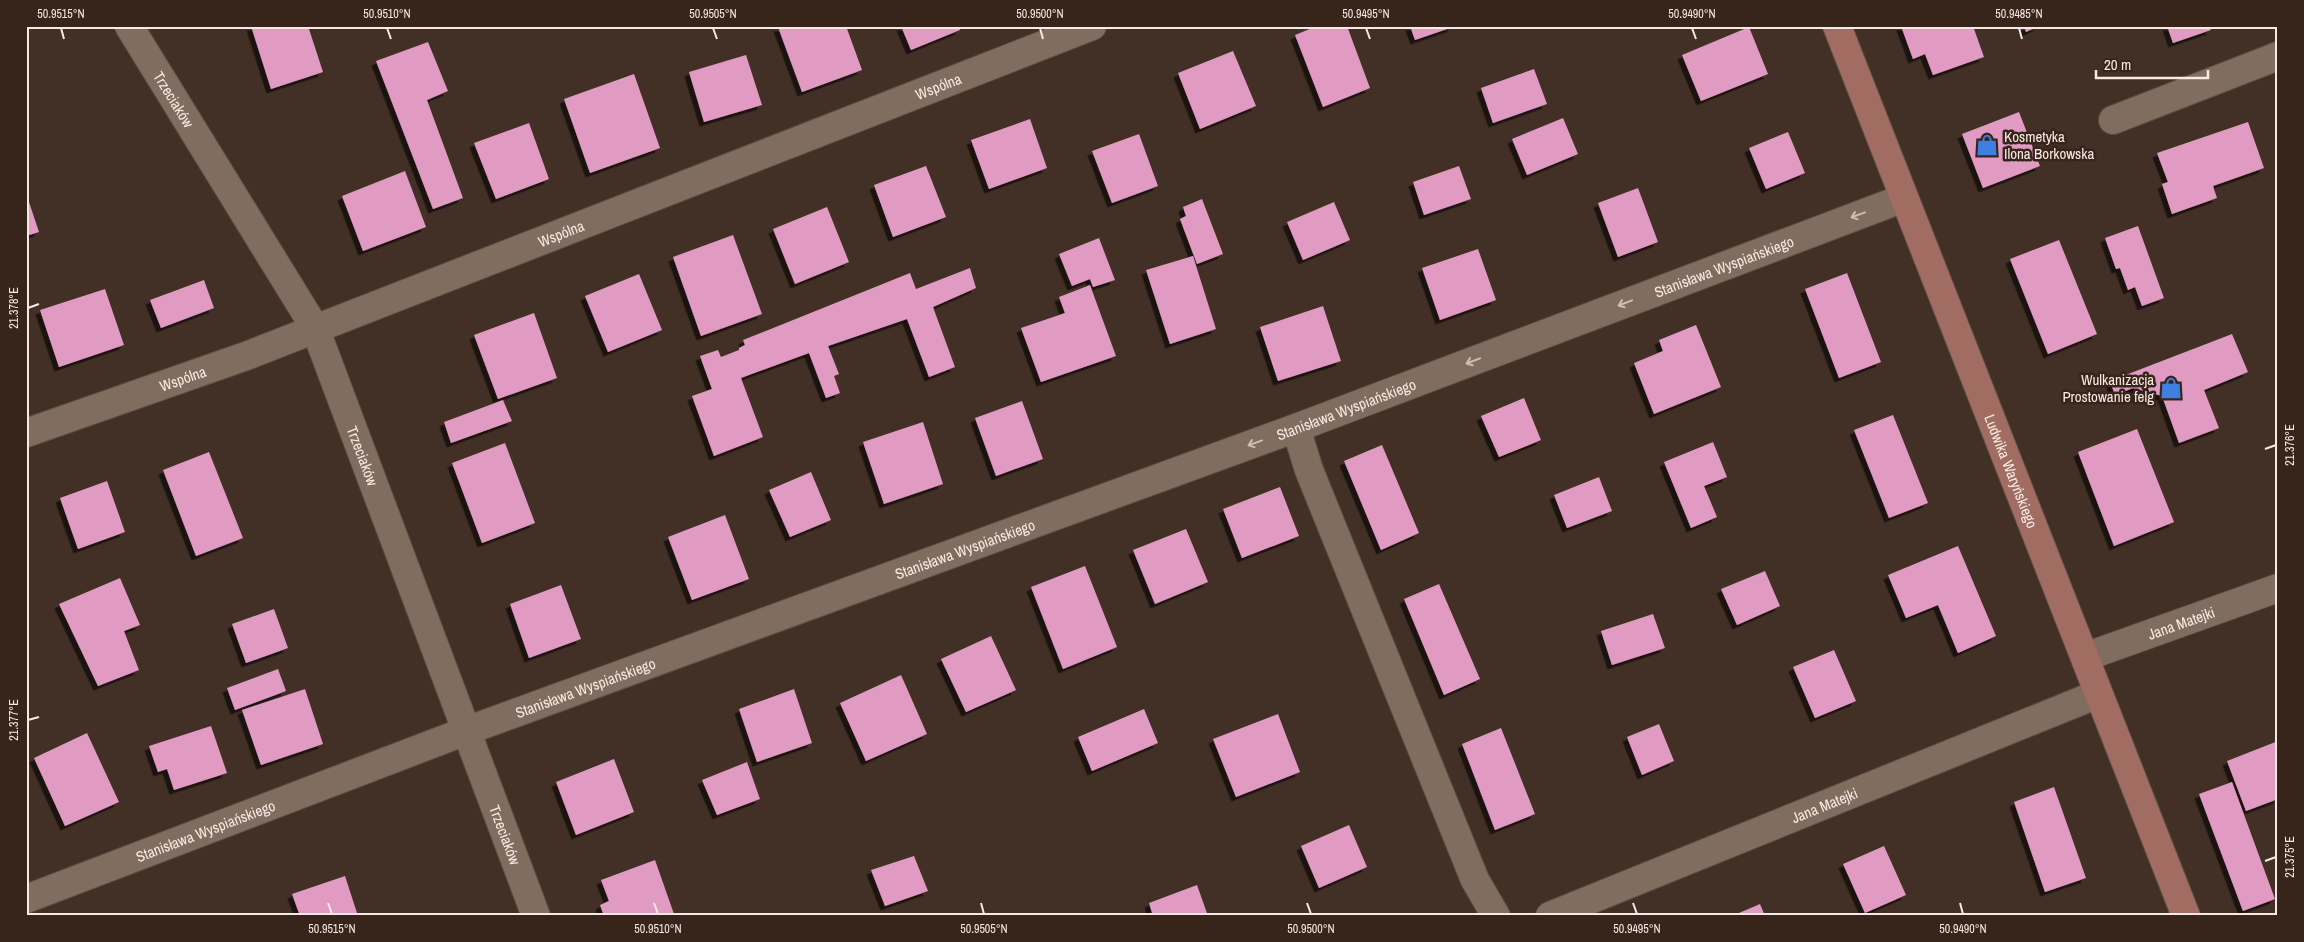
<svg xmlns="http://www.w3.org/2000/svg" width="2304" height="942" viewBox="0 0 2304 942" font-family="'Archivo Narrow',sans-serif">
<style>
.building{fill:#e19bc3;filter:url(#shadow)}
.lines{fill:none;stroke-linecap:round;stroke-linejoin:round}
.street-casing{stroke:#5e4e45;stroke-width:30}
.secondary-casing{stroke:#5e4e45;stroke-width:30}
.street{stroke:#816c60;stroke-width:28}
.secondary{stroke:#a16d62;stroke-width:28}
.oneway{stroke:#cdbeb5}
.ticks{fill:none;stroke:#f6eae3;stroke-width:2}
.labels{text-anchor:middle;dominant-baseline:central;stroke-width:5;stroke-linejoin:round;paint-order:stroke}
.street-label{font-size:15px;fill:#f6eae3;stroke:#37251b}
.poi-label{font-size:15px;fill:#f6eae3;stroke:#37251b;text-anchor:start}
.neatline{fill:none;stroke:#f6eae3;stroke-width:2}
.ticks-label{font-size:12px;text-anchor:middle;fill:#f6eae3}
</style>
<defs>
<filter id="shadow"><feDropShadow dx="-4.5" dy="4.5" stdDeviation="0" flood-color="#0009"/></filter>
</defs>
<rect width="100%" height="100%" fill="#422f25"/>
<path class="building" d="M251,26H308L323,72L271,89Z
M846,26L862,70L802,92L778,27Z
M901,26H959L960,30L911,50Z
M1317,26H1347L1370,88L1323,107L1295,35Z
M1410,26H1453V27L1415,40Z
M1901,26H1973L1984,57L1933,75L1925,54L1913,59Z
M2024,26H2039L2026,32Z
M2167,26H2209L2211,30L2173,43Z
M1749,27L1768,74L1701,101L1682,55Z
M428,42L448,91L427,100L463,198L433,209L376,61Z
M1233,51L1256,106L1200,129L1178,73Z
M746,55L762,105L704,122L689,72Z
M1534,69L1547,104L1493,123L1481,88Z
M634,74L660,148L590,173L564,99Z
M2019,112L2040,166L1983,188L1962,134Z
M1563,118L1578,154L1527,175L1512,139Z
M1030,119L1047,168L989,189L971,140Z
M2248,122L2264,168L2213,186L2217,198L2172,214L2162,184L2168,182L2157,153Z
M529,123L549,179L496,199L474,143Z
M1788,132L1805,173L1766,189L1749,148Z
M1139,134L1158,186L1112,203L1092,151Z
M926,166L946,217L893,237L874,185Z
M1459,166L1471,199L1424,215L1413,182Z
M405,171L426,227L363,251L342,196Z
M1638,188L1658,242L1618,257L1598,203Z
M26,193L39,232L26,236Z
M1202,199L1223,254L1197,264L1180,219L1186,216L1183,207Z
M1334,202L1350,240L1303,260L1287,222Z
M827,207L849,262L795,284L773,229Z
M2138,226L2164,298L2142,306L2135,287L2128,290L2120,268L2116,269L2105,238Z
M733,235L762,314L701,336L673,257Z
M1099,238L1115,280L1093,287L1090,279L1072,286L1059,254Z
M2059,240L2097,334L2048,354L2010,259Z
M1478,249L1496,300L1440,320L1422,268Z
M1193,256L1216,329L1170,344L1146,270Z
M970,268L976,288L933,307L955,367L929,377L907,319L828,346L839,374L834,376L840,393L826,398L809,353L757,372L741,378L763,437L714,456L692,396L712,389L700,356L718,350L721,357L739,350V348L745,345L743,340L910,273L916,289Z
M1847,273L1881,362L1839,378L1805,289Z
M639,274L662,330L608,352L585,296Z
M204,280L214,308L161,328L150,300Z
M1090,285L1116,356L1041,382L1021,328L1065,313L1059,297Z
M105,289L124,345L59,367L40,310Z
M1323,306L1341,361L1278,381L1260,327Z
M534,313L557,378L498,399L474,335Z
M1696,325L1721,387L1654,414L1634,363L1663,351L1659,340Z
M2232,334L2248,372L2204,390L2219,428L2179,443L2162,396L2133,388L2115,395L2110,381Z
M1524,398L1541,440L1499,457L1481,416Z
M503,400L512,421L451,443L444,422Z
M1022,401L1043,459L996,476L975,418Z
M1893,415L1928,503L1889,518L1854,430Z
M923,422L943,484L884,504L863,442Z
M2137,429L2174,522L2114,546L2078,452Z
M1713,442L1727,477L1704,486L1717,517L1691,528L1664,462Z
M505,443L535,523L482,543L452,463Z
M1382,445L1419,533L1381,550L1344,461Z
M209,452L243,538L196,556L163,470Z
M811,472L831,520L790,537L769,490Z
M1599,477L1612,511L1567,528L1554,495Z
M107,481L125,532L78,549L60,498Z
M1280,487L1299,536L1242,558L1223,509Z
M725,515L749,579L692,600L668,537Z
M1186,529L1208,582L1155,604L1133,550Z
M1958,546L1996,636L1958,653L1938,605L1906,618L1888,575Z
M1085,566L1117,647L1063,669L1031,587Z
M1765,571L1780,606L1737,625L1721,589Z
M120,578L140,625L124,631L139,670L98,686L59,604Z
M1439,584L1480,679L1444,695L1404,599Z
M561,585L581,639L529,658L510,604Z
M274,609L288,648L246,663L232,624Z
M1653,614L1665,648L1612,665L1601,631Z
M991,636L1016,690L966,712L941,659Z
M1834,650L1856,701L1815,718L1793,667Z
M278,669L286,691L235,710L227,688Z
M901,675L927,734L866,761L840,703Z
M305,689L323,744L261,765L242,710Z
M794,689L812,743L757,762L739,709Z
M1144,709L1158,743L1092,771L1078,737Z
M1278,714L1300,772L1236,797L1213,739Z
M1659,724L1674,761L1642,775L1627,737Z
M211,726L227,773L174,790L167,769L158,772L149,746Z
M1501,728L1535,814L1495,830L1462,744Z
M87,733L119,802L65,826L34,758Z
M2278,741V799L2246,811L2227,761Z
M614,759L634,812L576,835L556,782Z
M747,762L760,799L717,815L702,780Z
M2232,782L2275,899L2243,911L2199,794Z
M2054,787L2086,878L2045,892L2014,802Z
M1349,825L1367,867L1319,888L1301,846Z
M1884,846L1906,895L1865,913L1843,864Z
M914,856L928,891L885,906L871,870Z
M655,860L674,914L604,916L600,905L609,901L601,880Z
M345,876L358,916H300L292,894Z
M1197,885L1208,916H1153L1149,903Z
M1760,904L1765,916H1732Z"/>
<g class="lines">
<g class="street-casing">
<g id="street">
<path id="s1" d="M129,26L315,328L536,916"/>
<path d="M2113,120L2278,56"/>
<path d="M1296,428L1309,470L1475,880L1496,916"/>
<path id="s2" d="M26,433L246,356L1092,26"/>
<path id="s3" d="M2085,657L2278,588"/>
<path id="s4" d="M26,899L466,731L1296,428L1904,198"/>
<path id="s5" d="M1550,916L2098,694"/>
</g>
</g>
<g class="secondary-casing">
<g id="secondary">
<path id="s6" d="M1837,26L2186,916"/>
</g>
</g>
<use href="#street" class="street"/>
<use href="#secondary" class="secondary"/>
</g>
<defs><path id="oneway-shaft" d="M-6 0H5M1.5-3L5.5 0L1.5 3" fill="none" stroke-width="1.6" stroke-linecap="round" stroke-linejoin="round" transform="scale(1.25)"/></defs>
<g class="oneway">
<use href="#oneway-shaft" transform="translate(1858 215) rotate(160)"/>
<use href="#oneway-shaft" transform="translate(1625 303) rotate(159)"/>
<use href="#oneway-shaft" transform="translate(1473 361) rotate(159)"/>
<use href="#oneway-shaft" transform="translate(1255 443) rotate(160)"/>
</g>
<path class="ticks" d="M61,28L64,39M387,28L391,39M713,28L717,39M1040,28L1043,39M1366,28L1370,39M1692,28L1696,39M2019,28L2022,39M28,308L39,304M2265,449L2276,445M28,720L39,717M2265,861L2276,857M328,903L332,914M654,903L658,914M981,903L984,914M1307,903L1311,914M1633,903L1637,914M1960,903L1963,914"/>
<defs>
<g id="shop-bare" transform="scale(1.725)"><path d="M-5-2.5h2.3a2.7 3.5 0 0 1 5.4 0H5L5.5 6h-11ZM-1.5-2.5h3a1.5 2.3 0 0 0-3 0Z" fill="#3f7fe0" stroke="#37251b" stroke-width="2.5" paint-order="stroke"/></g>
</defs>
<g fill-rule="evenodd">
<use href="#shop-bare" x="1987" y="145"/>
<use href="#shop-bare" x="2171" y="388"/>
</g>
<g class="labels">
<g class="street-label">
<text stroke="none"><textPath href="#s2" startOffset="976">Wspólna</textPath></text>
<text stroke="none"><textPath href="#s1" startOffset="86">Trzeciaków</textPath></text>
<text stroke="none"><textPath href="#s2" startOffset="571">Wspólna</textPath></text>
<text stroke="none"><textPath href="#s4" startOffset="1812">Stanisława Wyspiańskiego</textPath></text>
<text stroke="none"><textPath href="#s2" startOffset="166">Wspólna</textPath></text>
<text stroke="none"><textPath href="#s4" startOffset="1408">Stanisława Wyspiańskiego</textPath></text>
<text stroke="none"><textPath href="#s1" startOffset="491">Trzeciaków</textPath></text>
<text stroke="none"><textPath href="#s6" startOffset="478">Ludwika Waryńskiego</textPath></text>
<text stroke="none"><textPath href="#s4" startOffset="1002">Stanisława Wyspiańskiego</textPath></text>
<text stroke="none"><textPath href="#s3" startOffset="102">Jana Matejki</textPath></text>
<text stroke="none"><textPath href="#s4" startOffset="598">Stanisława Wyspiańskiego</textPath></text>
<text stroke="none"><textPath href="#s5" startOffset="296">Jana Matejki</textPath></text>
<text stroke="none"><textPath href="#s4" startOffset="192">Stanisława Wyspiańskiego</textPath></text>
<text stroke="none"><textPath href="#s1" startOffset="896">Trzeciaków</textPath></text>
</g>
<g class="poi-label">
<text x="2004" y="136">Kosmetyka<tspan x="2004" dy="17">Ilona Borkowska</tspan></text>
<text x="2154" y="379" text-anchor="end">Wulkanizacja<tspan x="2154" dy="17">Prostowanie felg</tspan></text>
</g>
</g>
<rect width="2304" height="942" fill="none" stroke="#37251b" stroke-width="55"/>
<path d="M2096 70v8h112v-8" fill="none" stroke="#f6eae3" stroke-width="2.5"/>
<text x="2104" y="70" font-size="15" fill="#f6eae3" stroke="#37251b" stroke-width="4" paint-order="stroke">20 m</text>
<rect x="28" y="28" width="2248" height="886" class="neatline"/>
<g class="ticks-label">
<text x="61" y="18">50.9515°N</text>
<text x="387" y="18">50.9510°N</text>
<text x="713" y="18">50.9505°N</text>
<text x="1040" y="18">50.9500°N</text>
<text x="1366" y="18">50.9495°N</text>
<text x="1692" y="18">50.9490°N</text>
<text x="2019" y="18">50.9485°N</text>
<text transform="translate(14 308) rotate(-90)" y="4">21.378°E</text>
<text transform="translate(2290 445) rotate(-90)" y="4">21.376°E</text>
<text transform="translate(14 720) rotate(-90)" y="4">21.377°E</text>
<text transform="translate(2290 857) rotate(-90)" y="4">21.375°E</text>
<text x="332" y="933">50.9515°N</text>
<text x="658" y="933">50.9510°N</text>
<text x="984" y="933">50.9505°N</text>
<text x="1311" y="933">50.9500°N</text>
<text x="1637" y="933">50.9495°N</text>
<text x="1963" y="933">50.9490°N</text>
</g>
</svg>
